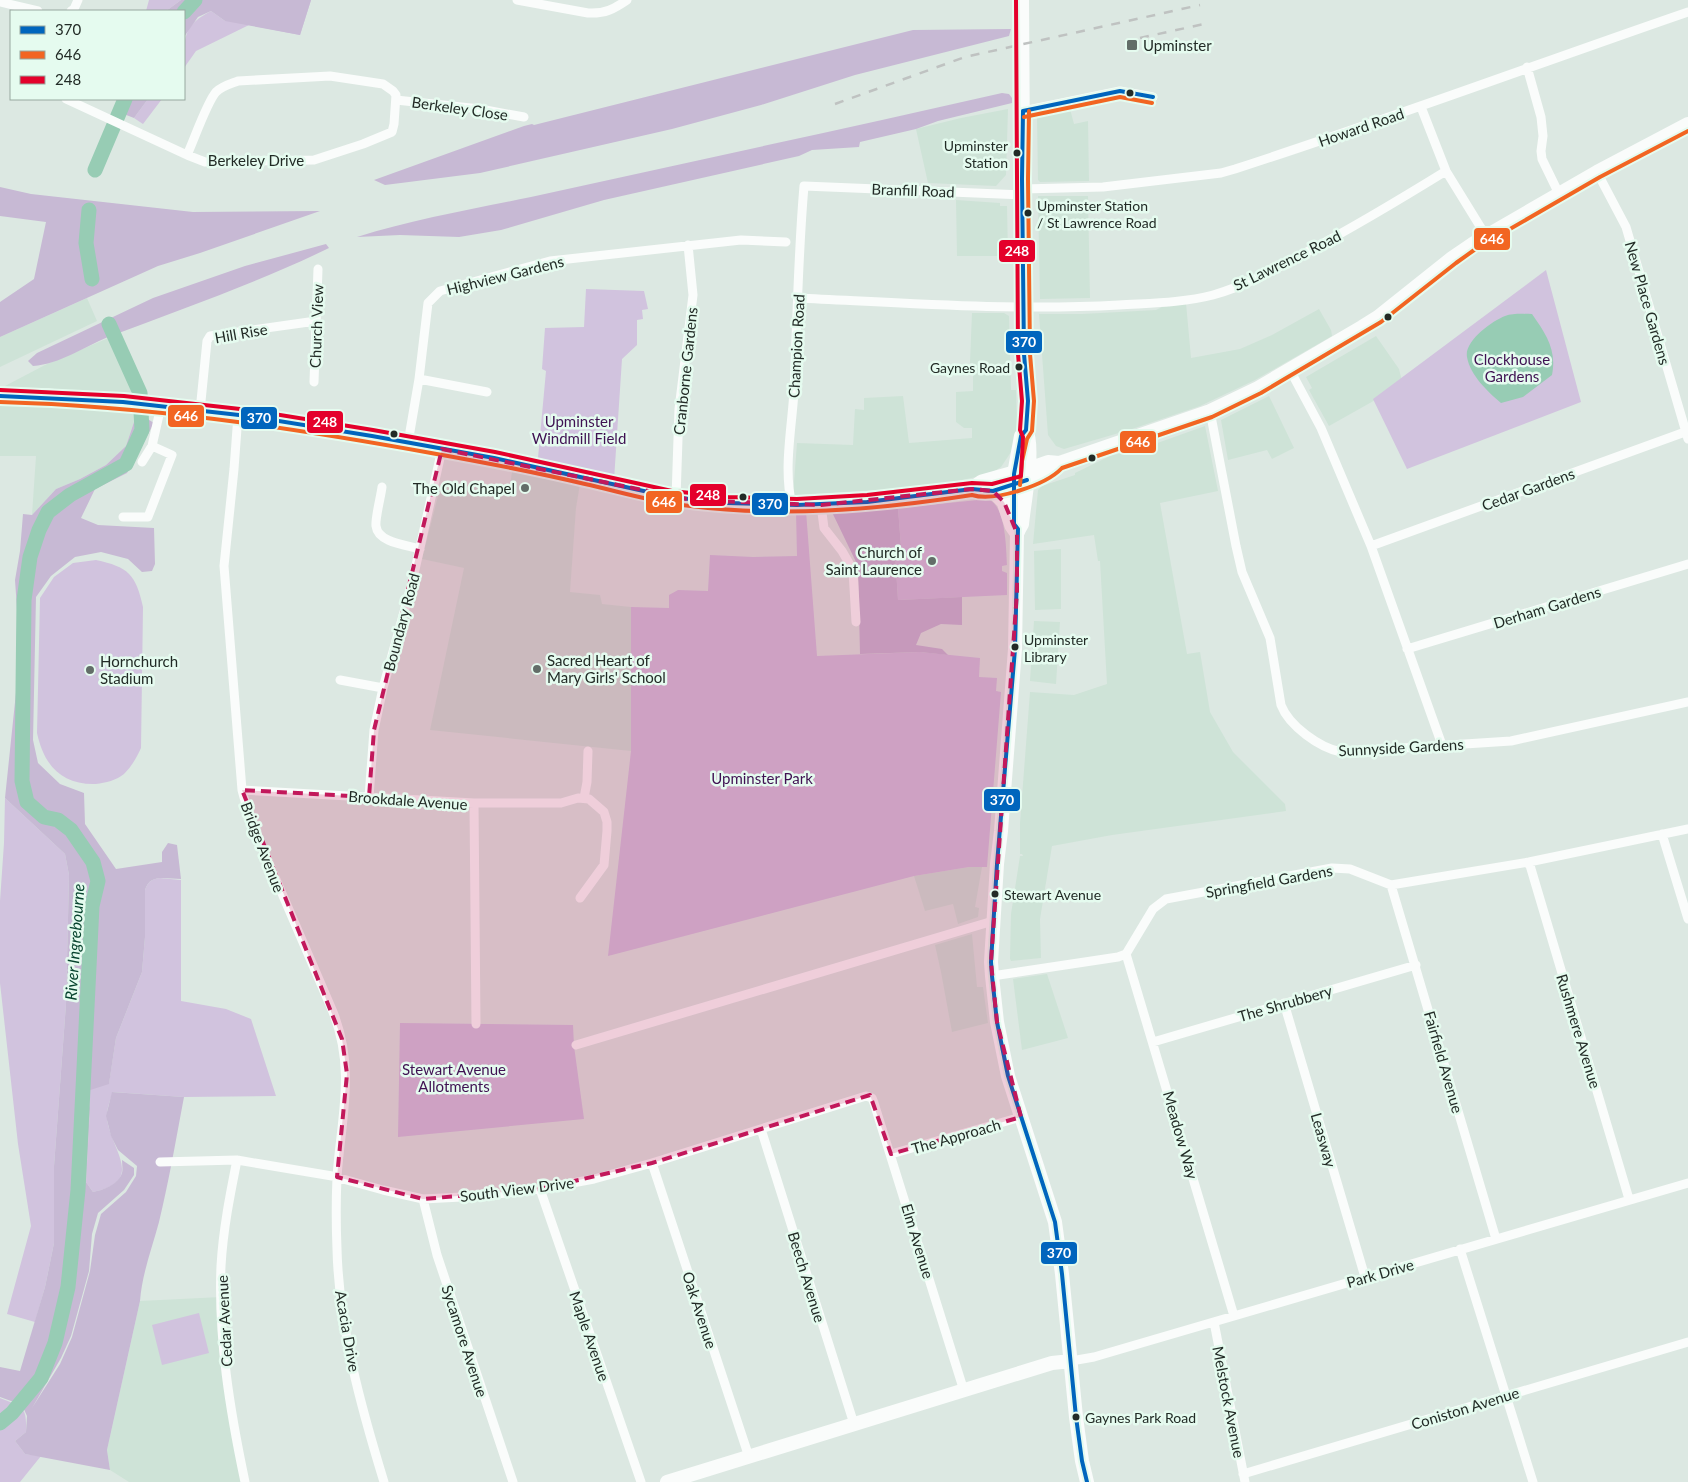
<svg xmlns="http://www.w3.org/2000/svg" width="1688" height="1482" viewBox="0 0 1688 1482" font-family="Lato,sans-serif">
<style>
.built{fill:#cee3d7}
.green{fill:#d1c3de}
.forest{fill:#c7b9d4}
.water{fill:#97ccb4}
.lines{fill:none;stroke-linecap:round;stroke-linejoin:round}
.river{stroke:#97ccb4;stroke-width:15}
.street{stroke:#fafcfb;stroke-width:9}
.secondary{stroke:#fafcfb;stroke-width:14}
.primary{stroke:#fafcfb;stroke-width:15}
.rail{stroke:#bfc2c1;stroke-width:2.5;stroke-dasharray:9 9;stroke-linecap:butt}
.bus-1-casing{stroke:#e5fbef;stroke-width:8}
.bus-2-casing{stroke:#e5fbef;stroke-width:8}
.bus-3-casing{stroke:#e5fbef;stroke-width:8}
.bus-1{stroke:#0065bd;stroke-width:4}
.bus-2{stroke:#f26522;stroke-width:4}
.bus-3{stroke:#e4002b;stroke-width:4}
.marked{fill:#c2185b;fill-opacity:0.2;stroke:#c2185b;stroke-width:4;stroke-dasharray:10 6;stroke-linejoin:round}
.poi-dot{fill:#636d68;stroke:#e5fbef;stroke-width:2}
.bus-dot{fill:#222b26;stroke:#e5fbef;stroke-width:2}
.labels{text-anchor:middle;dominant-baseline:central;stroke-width:5;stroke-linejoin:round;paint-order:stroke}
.bus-label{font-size:14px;fill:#222b26;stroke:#e5fbef;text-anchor:start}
.poi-label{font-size:15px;fill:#222b26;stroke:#e5fbef;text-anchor:start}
.street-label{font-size:15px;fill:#222b26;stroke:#e5fbef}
.park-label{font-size:15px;fill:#3f1152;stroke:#e5fbef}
.water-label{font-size:16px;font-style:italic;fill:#07432e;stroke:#e5fbef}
.line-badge{stroke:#e5fbef;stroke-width:2}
.badge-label{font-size:14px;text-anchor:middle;font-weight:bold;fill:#fff}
</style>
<rect width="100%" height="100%" fill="#dce8e2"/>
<path class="built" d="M1008,109L1006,175L996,186L928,183L916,129L961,118Z
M1070,109L1074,124L1088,121L1089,181L1040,182L1038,180L1037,117Z
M1038,196H1088L1090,298L1040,299Z
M956,200L1000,203V206H1007L1008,256H957Z
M87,298L97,321L0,367V337Z
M1186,303L1191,358L1240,349L1272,335L1319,309L1331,330L1332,336L1255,380L1200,406L1129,430L1064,449L1056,446L1048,435L1039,314H1082L1156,310L1162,307Z
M972,313H1004L1009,316L1011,390H1016L1017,424L1015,438L1011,452L1001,467L990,474L948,483L911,488L793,495L797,443L853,445L855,409L864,410V398L903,396L909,443L972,438V428H964L956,422V392L973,391V363H970Z
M113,336L137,390L135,419L126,446L106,465L80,479L56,489L32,515L36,456H0V396H5V386L45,365Z
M1376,336L1399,369L1402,381L1393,390L1329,426L1309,390L1312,388L1306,377Z
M1269,396L1294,448L1272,459L1267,450L1228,460L1221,420Z
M1205,426L1218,491L1160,503L1187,654L1200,652L1210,712L1233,752L1285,804L1286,811L1112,835L1052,846L1040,919L1041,958L1011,961L1010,959L1011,914L1020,856H1023L1022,854H1020V823L1030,692L1074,695L1107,684L1100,561H1098L1094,535L1033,544L1038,490L1042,486L1075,475V473L1110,456L1149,446Z
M512,471L580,484L576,508L570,592L600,595L602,604L631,607V751L430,730L464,568L422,559L441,484L510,487Z
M1061,549V609L1035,610L1034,551Z
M1034,621L1060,622L1056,684L1030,681Z
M969,867H982L975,907L979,908L978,917L958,924L953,904L925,911L914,876Z
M972,934L977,987H983L988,1023L952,1032L941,972L935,945Z
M1047,974L1068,1038L1022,1050L1013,979Z
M221,1297L223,1335L246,1482H129L110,1470L107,1450L140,1301Z"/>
<path class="green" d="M149,0H181L166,11H146Z
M311,0L300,35L249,25L196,51L184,68C184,39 182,26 211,11L225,21Z
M148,99H162L143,124L134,118Z
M1546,270L1581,402L1407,469L1373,399Z
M586,289L644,291L648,309L642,310L643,319L637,320V345L622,359L614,480L538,458L546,371L542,369L545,328L584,327Z
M988,499C1006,506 1006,548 1007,565L1002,566V571L1007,573V595L898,600L895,553L901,547L898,508Z
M796,511H806L817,656L920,652L980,658L979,677L997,678L996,691L1001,692L987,867H969L914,876L608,956L631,751V607L669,608V595L678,590L708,591L710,555L753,557L797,556Z
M96,560C128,567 136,574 143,607L141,748C137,757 132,766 124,774C117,780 105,783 96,784C61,785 44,765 37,733L40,598L54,577L73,563Z
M5,798L65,854L69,875L66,1004L54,1166V1243L45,1287L35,1322L7,1314L31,1226L18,1144L0,983V901L4,843Z
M160,878L181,880V1001L226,1009L251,1019L276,1096L184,1097L113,1092C110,1100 106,1111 107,1119C111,1150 146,1181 93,1192L86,1182L90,1108L87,1090L109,1083L116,1038L142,972L145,937V890C148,882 151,879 160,878Z
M400,1023L573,1025L574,1046L584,1119L398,1137Z
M199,1313L209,1353L162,1365L152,1325Z
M0,1398C23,1407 27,1406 26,1432L15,1441L25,1454L41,1456L20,1482H0Z"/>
<path class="forest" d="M181,0H311L300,35L225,21L211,11L198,17L184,37V11H166Z
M1011,29L1009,36L855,75L761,105L672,129L480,173L385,185L374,180L524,126L532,124L534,125L913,30Z
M1002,93L1009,94L1012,98V103L938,121L916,129L860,142L859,147L812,150L799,156L604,200L501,230L459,237L400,235L357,237C414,219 473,209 531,197C688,162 845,129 1002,93Z
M120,99H148L134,118L116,111Z
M0,187L31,194L193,212L320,211L200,253L158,266L0,337V302L34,279L46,222L0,216Z
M326,244L329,248C257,283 182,309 108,337C84,347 60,364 33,366L28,361L37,353L153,298L245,266Z
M146,418L154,423L127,473L95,489L81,518L98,525L154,528L155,564L152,571L142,572L128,559L101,552L75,557L51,576L36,597L33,740L38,763L60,784L84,793L85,824L116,869L162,862V852L168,843L177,845L181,879C166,879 150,873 145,890V937L142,972L116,1038L109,1084L87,1091L90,1108L86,1182L93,1192C103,1190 118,1185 122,1173C123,1169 122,1164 122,1160L134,1168V1175L124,1190L98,1213L92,1234L89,1271L71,1336L61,1358L32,1408L60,1364L72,1337L90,1271L95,1235L101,1214L126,1192L136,1176L137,1166L118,1150L111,1136L106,1116L112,1092L184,1097C176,1139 169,1181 159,1222C152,1248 142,1274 140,1301L107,1450L110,1470L25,1454L15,1441L26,1432L27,1416L22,1405L0,1397V1367L20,1371L45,1287L54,1243V1166L66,1004L69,875L65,854L5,798L17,683V609L15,580L20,551L23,514L32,515L56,489L80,479L106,465L126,446L135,419Z
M830,508H898L901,547L895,553L898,600L962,597V625L941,624L921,633L916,645L942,649L948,655L920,652L860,654L858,566Z"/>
<path class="water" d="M1532,314C1546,334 1557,350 1552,375L1523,397L1501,403C1488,392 1470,375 1467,357C1464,341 1492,321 1505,316C1513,313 1524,314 1532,314Z"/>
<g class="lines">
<path class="river" d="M184,12L195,0
M95,170L125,99
M89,210L86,243L92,279
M0,1423L12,1413L41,1378L55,1343L68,1287L78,1190L92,906L98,881L93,862L71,830L58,820L44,817L27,802L22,781L24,600L30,557L39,530L48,512L70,495L126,464L142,430L140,393L109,324"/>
<path class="street" d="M517,0L588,13C605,14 614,9 627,0
M0,2L38,11
M71,11L74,9L78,0
M1527,67L1541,117L1543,136L1541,151L1542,159L1559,194
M66,99L187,155L205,162L314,160L363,144L392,132L394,124L396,95L393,91L383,84L330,76L238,81C230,84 222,86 216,92C207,102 194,140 187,155
M396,100L480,109L524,117
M1421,107L1446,171L1486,236
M1023,111L1120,91L1153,97
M1597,172L1626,227L1688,439
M1022,189L1103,187L1221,173L1235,169C1387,120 1537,64 1688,12
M798,298C905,303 1012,311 1119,305C1150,303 1182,303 1213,295C1245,286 1276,269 1305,253C1354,227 1399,200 1446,171
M1290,370L1321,428L1371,546L1442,745
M419,379L487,392
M314,382L318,269
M200,411L207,341L210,336L316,321
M1210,411L1236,546L1242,572L1270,638L1281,705C1289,726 1320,748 1341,752L1511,741L1688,702
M238,415L234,469L224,566L242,790L250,819L333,1012C356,1070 341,1118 337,1177C336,1200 336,1225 337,1249C339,1328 361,1407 384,1482
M408,443L419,379L428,303L440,291L550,261L741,240L786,242
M142,462L152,446
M382,487C381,496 375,518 376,526C378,543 407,545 420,549
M676,498L679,409L693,295L688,245
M792,505C783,470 792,427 794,391C797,323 798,255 804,186L1022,195
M821,505L824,528L842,551L853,570L856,622
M123,517H148L172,455L152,446L161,406
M1371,546L1685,432
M1407,649L1688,564
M340,680L383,688
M242,790L474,803H561L578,798L589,799L604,812L607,822V831L604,865L580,898
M369,797L374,730L383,688L412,583L442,449
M584,798L587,782L588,751
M474,803L476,1024
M1662,834L1688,919
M1529,862L1629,1199
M1391,885L1496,1239
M1126,954L1234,1316
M992,976L1118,957L1126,954L1153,909L1166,899L1332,868L1350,869L1391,885L1529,862L1688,829
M1284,1003L1365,1277
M1153,1042L1416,965
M576,1045L993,921
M761,1129L854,1424
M891,1154L1021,1117
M237,1160C230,1195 223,1230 221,1266C218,1338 230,1411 245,1482
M160,1162L237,1160L332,1176L383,1190L423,1199L481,1196L540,1189L594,1179L652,1163L866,1096L872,1098L874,1103L964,1391
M652,1163L749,1457
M540,1189L641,1482
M423,1199L437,1255L513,1482
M1460,1249L1533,1482
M1214,1322L1245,1482
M1071,1361L1094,1357L1688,1183
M1243,1474L1688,1342"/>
<path class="secondary" d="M1026,430C1035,447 1024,503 1022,524L1017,533L1015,649L1001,831L997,864L991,962L992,976L997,1022L1008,1076L1055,1222L1062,1274L1076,1417L1082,1461L1087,1482
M1028,469L1048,462L1059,463L1210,411L1258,388L1362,327L1378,317L1452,258L1474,243L1597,172L1688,124
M1027,480L1051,471L1059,463
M1014,524V474L1021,436L1026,430L1027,423L1028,401L1024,354V307L1022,0
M667,1482L1052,1363L1071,1361"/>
<path class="primary" d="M0,396H48L123,402L238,415L327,429L493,458L641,492L692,500L768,505H821L909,498L972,489L982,482L1028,469
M972,489C991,495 1009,487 1027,480
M993,491L1004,502L1012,526L1017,533"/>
<path class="rail" d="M1140,38L1204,24
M835,104L965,57L1200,5"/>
<g class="bus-1-casing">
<path id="bus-1" d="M1023,111L1022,179L1024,354L1028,401L1026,430L1021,436L1014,474V524L1018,529L1015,649L997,864L991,962L992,976L997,1022L1008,1076L1055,1222L1062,1274L1076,1417L1082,1461L1087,1482
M1023,111L1120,91L1153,97
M0,396L123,402L248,416L372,436L494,458L671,497L727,503L797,505L867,502L972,489L993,491L1027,480"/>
</g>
<g class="bus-2-casing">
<path id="bus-2" d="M1024,117L1120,97L1152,103
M0,402C146,406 287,427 431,453C482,462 534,472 585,484C617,491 649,501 682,505C778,518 876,510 972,495C995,502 1046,485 1062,468L1212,417L1261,393L1381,322L1456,263L1477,248L1600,177L1688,131
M1020,485L1022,461L1027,439L1032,431L1034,401L1030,354L1028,179L1029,111"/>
</g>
<g class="bus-3-casing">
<path id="bus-3" d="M0,390L124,396L249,410L373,430L495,452L672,491L728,497L797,499L867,495L972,483L992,484L1018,477L1021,476L1023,437L1020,430L1022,401L1018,354L1016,0"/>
</g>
<use href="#bus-1" class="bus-1"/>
<use href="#bus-2" class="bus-2"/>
<use href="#bus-3" class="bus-3"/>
</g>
<path class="marked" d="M442,449L692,500L821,505L972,489L993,491L1004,502L1017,533V592L991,962L997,1022L1021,1117L891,1154L870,1095L652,1163L540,1189L423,1199L337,1177L347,1074L342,1039L242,790L369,797L374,730Z"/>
<g class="poi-dot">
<rect x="1126" y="39" width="12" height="12" rx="2.5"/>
<circle cx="525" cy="488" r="5"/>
<circle cx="932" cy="561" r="5"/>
<circle cx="537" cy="669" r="5"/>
<circle cx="90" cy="670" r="5"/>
</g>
<g class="bus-dot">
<circle cx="1130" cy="93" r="4.5"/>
<circle cx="1017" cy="153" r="4.5"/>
<circle cx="1028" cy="213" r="4.5"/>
<circle cx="1388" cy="317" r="4.5"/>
<circle cx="1019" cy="367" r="4.5"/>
<circle cx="394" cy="434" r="4.5"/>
<circle cx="1092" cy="458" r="4.5"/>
<circle cx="743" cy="497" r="4.5"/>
<circle cx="1015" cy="647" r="4.5"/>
<circle cx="995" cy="894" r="4.5"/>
<circle cx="1076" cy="1417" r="4.5"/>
</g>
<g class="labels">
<g class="bus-label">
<text x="1008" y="145" text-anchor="end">Upminster<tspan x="1008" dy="17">Station</tspan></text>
<text x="1037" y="205">Upminster Station<tspan x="1037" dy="17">/ St Lawrence Road</tspan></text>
<text x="1010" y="367" text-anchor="end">Gaynes Road</text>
<text x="1024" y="639">Upminster<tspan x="1024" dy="17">Library</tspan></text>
<text x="1004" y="894">Stewart Avenue</text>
<text x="1085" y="1417">Gaynes Park Road</text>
</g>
<g class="poi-label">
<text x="1143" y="45">Upminster</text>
<text x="515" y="488" text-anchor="end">The Old Chapel</text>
<text x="922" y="552" text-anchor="end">Church of<tspan x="922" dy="17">Saint Laurence</tspan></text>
<text x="547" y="660">Sacred Heart of<tspan x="547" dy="17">Mary Girls' School</tspan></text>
<text x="100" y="661">Hornchurch<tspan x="100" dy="17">Stadium</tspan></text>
</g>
<g class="street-label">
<text transform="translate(460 108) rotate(8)">Berkeley Close</text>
<text transform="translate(1361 127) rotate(-19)">Howard Road</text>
<text x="256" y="160">Berkeley Drive</text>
<text transform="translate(913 190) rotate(2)">Branfill Road</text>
<text transform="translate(1287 260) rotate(-26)">St Lawrence Road</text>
<text transform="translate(505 275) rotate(-14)">Highview Gardens</text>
<text transform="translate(1648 303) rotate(74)">New Place Gardens</text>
<text transform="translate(316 326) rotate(-88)">Church View</text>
<text transform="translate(241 333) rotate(-10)">Hill Rise</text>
<text transform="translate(796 346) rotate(-87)">Champion Road</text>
<text transform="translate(685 371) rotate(-84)">Cranborne Gardens</text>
<text transform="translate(1528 489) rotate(-20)">Cedar Gardens</text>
<text transform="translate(1547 607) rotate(-17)">Derham Gardens</text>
<text transform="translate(401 622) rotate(-75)">Boundary Road</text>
<text transform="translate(1401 747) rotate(-3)">Sunnyside Gardens</text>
<text transform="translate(408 800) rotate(4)">Brookdale Avenue</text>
<text transform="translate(263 847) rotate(69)">Bridge Avenue</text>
<text transform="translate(1269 881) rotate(-10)">Springfield Gardens</text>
<text transform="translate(1285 1003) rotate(-16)">The Shrubbery</text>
<text transform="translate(1579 1031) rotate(73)">Rushmere Avenue</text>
<text transform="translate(1444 1062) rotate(74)">Fairfield Avenue</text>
<text transform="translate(1181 1135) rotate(74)">Meadow Way</text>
<text transform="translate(956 1136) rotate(-16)">The Approach</text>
<text transform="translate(1324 1140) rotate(74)">Leasway</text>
<text transform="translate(517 1189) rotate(-7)">South View Drive</text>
<text transform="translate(918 1241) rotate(73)">Elm Avenue</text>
<text transform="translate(1380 1273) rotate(-16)">Park Drive</text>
<text transform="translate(807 1277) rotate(73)">Beech Avenue</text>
<text transform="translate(700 1310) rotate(72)">Oak Avenue</text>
<text transform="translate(224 1321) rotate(-93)">Cedar Avenue</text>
<text transform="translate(348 1331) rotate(80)">Acacia Drive</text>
<text transform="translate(590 1336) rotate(71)">Maple Avenue</text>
<text transform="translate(465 1341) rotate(72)">Sycamore Avenue</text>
<text transform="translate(1229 1402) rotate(79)">Melstock Avenue</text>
<text transform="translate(1465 1408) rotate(-17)">Coniston Avenue</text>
</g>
<g class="park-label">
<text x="1512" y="359">Clockhouse<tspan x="1512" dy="17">Gardens</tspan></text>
<text x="579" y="421">Upminster<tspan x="579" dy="17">Windmill Field</tspan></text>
<text x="762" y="778">Upminster Park</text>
<text x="454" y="1069">Stewart Avenue<tspan x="454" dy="17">Allotments</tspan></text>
</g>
<g class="water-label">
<text transform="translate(74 942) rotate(-86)">River Ingrebourne</text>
</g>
</g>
<g class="line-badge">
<rect x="1473" y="227" width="38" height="24" rx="5" fill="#f26522"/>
<rect x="998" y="239" width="38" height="24" rx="5" fill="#e4002b"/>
<rect x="1005" y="330" width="38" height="24" rx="5" fill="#0065bd"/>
<rect x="167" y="404" width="38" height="24" rx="5" fill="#f26522"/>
<rect x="240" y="406" width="38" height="24" rx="5" fill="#0065bd"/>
<rect x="306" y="410" width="38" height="24" rx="5" fill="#e4002b"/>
<rect x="1119" y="430" width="38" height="24" rx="5" fill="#f26522"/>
<rect x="689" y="483" width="38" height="24" rx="5" fill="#e4002b"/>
<rect x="645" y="490" width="38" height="24" rx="5" fill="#f26522"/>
<rect x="751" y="492" width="38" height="24" rx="5" fill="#0065bd"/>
<rect x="983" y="788" width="38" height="24" rx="5" fill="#0065bd"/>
<rect x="1040" y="1241" width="38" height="24" rx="5" fill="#0065bd"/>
</g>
<g class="badge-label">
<text x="1492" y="244">646</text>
<text x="1017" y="256">248</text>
<text x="1024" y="347">370</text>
<text x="186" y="421">646</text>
<text x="259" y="423">370</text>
<text x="325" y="427">248</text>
<text x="1138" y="447">646</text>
<text x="708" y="500">248</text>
<text x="664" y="507">646</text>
<text x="770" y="509">370</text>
<text x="1002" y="805">370</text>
<text x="1059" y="1258">370</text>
</g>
<rect x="10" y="10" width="175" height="90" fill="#e5fbef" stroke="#97a89f"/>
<rect x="20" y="26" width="25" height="8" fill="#0065bd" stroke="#97a89f"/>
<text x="55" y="35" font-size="15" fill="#222b26">370</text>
<rect x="20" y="51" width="25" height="8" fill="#f26522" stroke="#97a89f"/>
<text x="55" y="60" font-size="15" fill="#222b26">646</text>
<rect x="20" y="76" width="25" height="8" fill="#e4002b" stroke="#97a89f"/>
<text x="55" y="85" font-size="15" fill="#222b26">248</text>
</svg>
